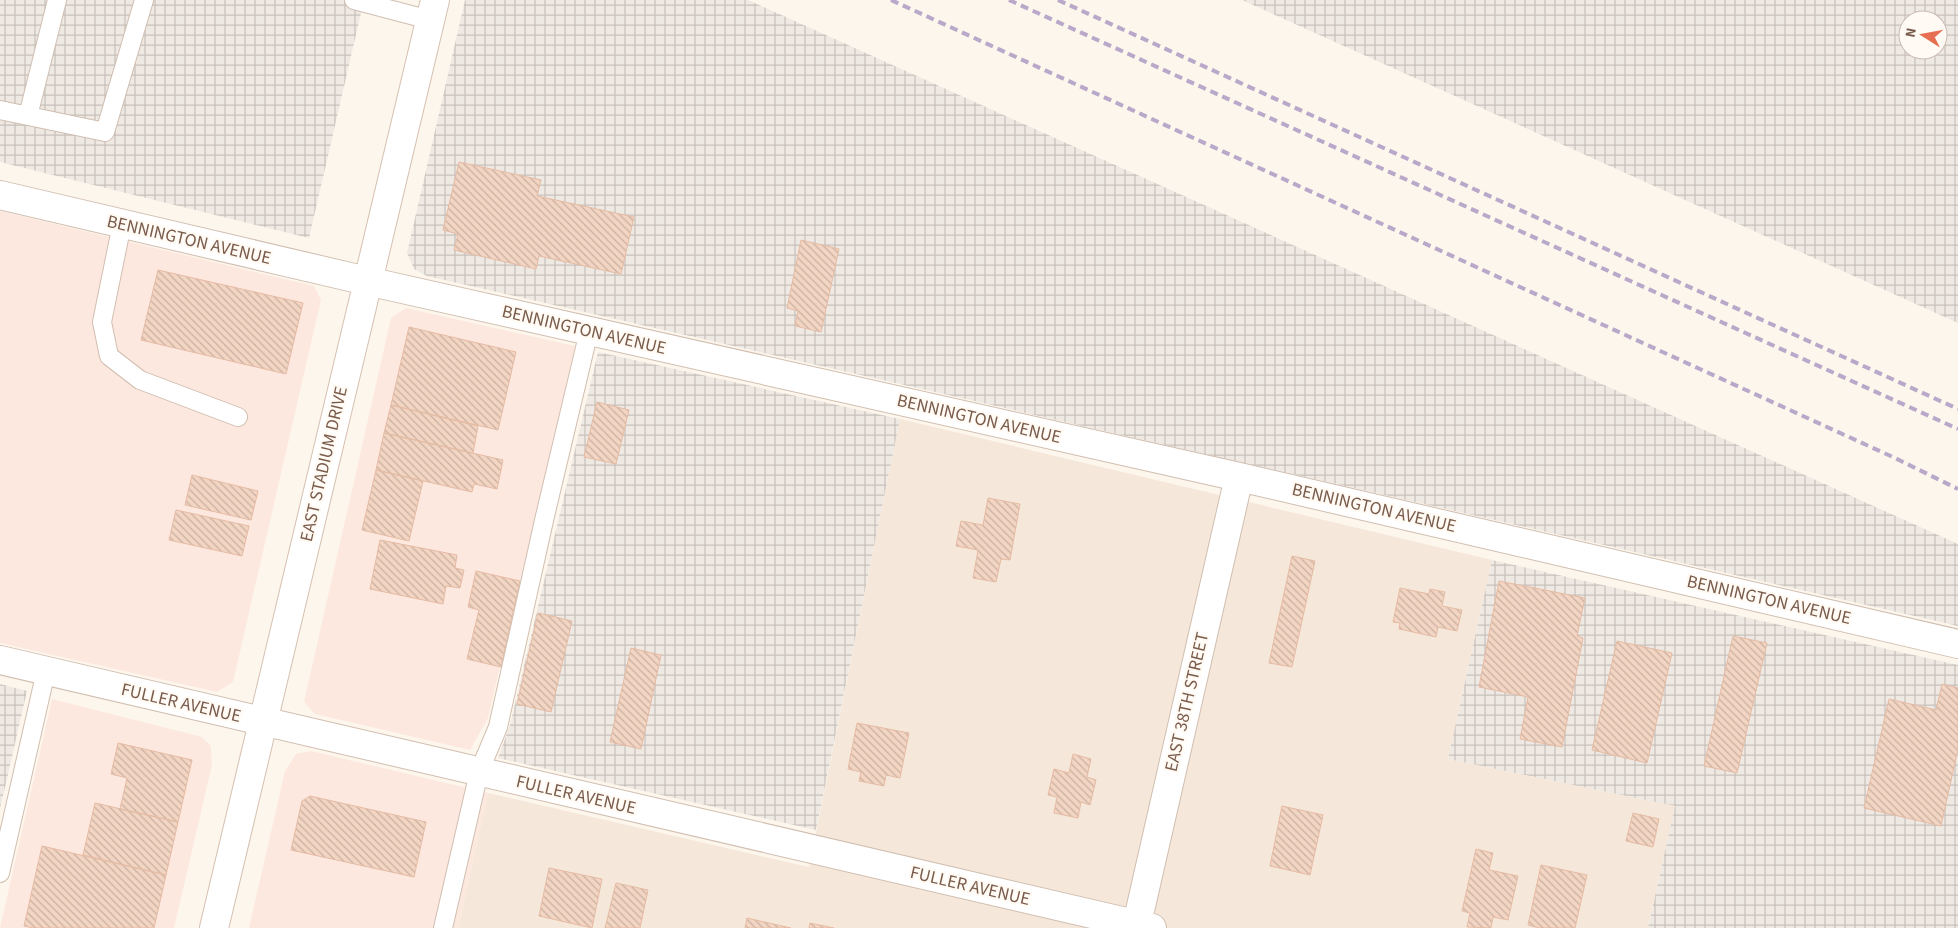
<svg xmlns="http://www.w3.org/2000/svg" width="1958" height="928" viewBox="0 0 1958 928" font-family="'Source Sans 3',sans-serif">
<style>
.residential{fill:#f5e8da}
.commercial{fill:#fde8e0}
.industrial{fill:url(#industrial-grid);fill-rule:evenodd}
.building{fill:url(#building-back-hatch);stroke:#e6bba3}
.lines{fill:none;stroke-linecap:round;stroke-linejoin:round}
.service-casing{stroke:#d1beb0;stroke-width:20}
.minor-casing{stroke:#d1beb0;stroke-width:30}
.secondary-casing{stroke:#d6c0b0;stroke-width:30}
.service{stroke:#fff;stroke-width:18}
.minor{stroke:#fff;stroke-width:28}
.secondary{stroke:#fff;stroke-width:28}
.rail{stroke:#b9a8c9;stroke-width:4;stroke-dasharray:8 5;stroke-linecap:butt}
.labels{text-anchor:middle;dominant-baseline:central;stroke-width:4.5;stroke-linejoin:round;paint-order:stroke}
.street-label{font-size:18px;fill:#7a5c4d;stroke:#fffaf3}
</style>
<defs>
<pattern id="industrial-grid" width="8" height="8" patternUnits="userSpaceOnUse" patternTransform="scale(1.25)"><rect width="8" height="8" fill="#efe9e4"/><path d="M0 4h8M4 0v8" fill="none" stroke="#c7c0bb"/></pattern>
<pattern id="building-back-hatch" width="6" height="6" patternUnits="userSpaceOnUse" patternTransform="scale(1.25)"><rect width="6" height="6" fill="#f3d5c3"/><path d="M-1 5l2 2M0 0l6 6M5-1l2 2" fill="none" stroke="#cab0a1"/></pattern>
</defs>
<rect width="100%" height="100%" fill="#fdf6ec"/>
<path class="residential" d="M900,419L1492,560L1448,759L1675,806L1648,928H458L488,793L809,867Z"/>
<path class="commercial" d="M0,211L314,286L321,300L233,682L217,692L0,643Z
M406,308L575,346L488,718L470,750L315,714L304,702L391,318Z
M52,699L202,737L211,746L212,765L174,928H0Z
M311,751L488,793L458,928H249L285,771L296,754Z"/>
<path class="industrial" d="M0,0H364L309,238L0,162Z
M465,0H748L1958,544V626L427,276L414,269L407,253Z
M1242,0H1958V323ZM1908,20H1938V50H1908Z
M598,352L900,419L816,830L498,758L510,725Z
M1492,560L1958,665V928H1648L1675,806L1448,759Z
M0,684L27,691L0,809Z"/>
<path class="building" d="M459,162L541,180L537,196L634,217L621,274L539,256L536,269L454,250L458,234L443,230Z
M801,240L839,249L821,332L795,326L798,311L787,308Z
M158,270L303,303L286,374L141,340Z
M409,327L516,352L498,430L391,405Z
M597,402L629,410L616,464L584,457Z
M391,405L478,426L473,453L384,433Z
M384,433L503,460L497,489L474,484L472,492L376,470Z
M376,470L423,481L409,541L362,530Z
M192,475L258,491L251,520L185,505Z
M988,498L1020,504L1010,560L1001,559L996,582L973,578L978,550L956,546L961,521L983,525Z
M176,510L249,526L242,556L169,540Z
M380,540L457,555L455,568L464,570L460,588L446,586L443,604L370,589Z
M1292,556L1315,561L1292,667L1269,663Z
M476,571L520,581L501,667L467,659L479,610L468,607Z
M1499,581L1585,598L1577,636L1583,638L1562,747L1520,739L1528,697L1479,687Z
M1400,588L1429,594L1430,589L1445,592L1442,606L1462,610L1457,631L1438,627L1436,637L1399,629L1400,623L1393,622Z
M538,613L572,621L551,712L517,704Z
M1733,636L1767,643L1737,773L1704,766Z
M1617,641L1672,653L1647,763L1592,750Z
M631,648L661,655L641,749L610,742Z
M1942,684L1958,688V749L1941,826L1864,808L1889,699L1936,710Z
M857,723L909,733L900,778L886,775L884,786L859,781L861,772L848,769Z
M118,743L192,760L178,822L120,809L127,778L111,774Z
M1073,754L1091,759L1087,777L1096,780L1090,805L1081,802L1078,818L1054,813L1057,797L1048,795L1054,769L1069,773Z
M310,796L426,822L414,877L291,850L302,801Z
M95,803L178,822L166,875L83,855Z
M1282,806L1323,815L1310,875L1270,866Z
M1633,813L1659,819L1653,847L1626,841Z
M42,846L166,875L154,928H33L24,926Z
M1476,849L1493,853L1489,870L1518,876L1508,920L1493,917L1491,928L1467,927L1470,913L1462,911Z
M1541,865L1587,875L1575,928H1539L1528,925Z
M549,868L602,879L592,928L539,916Z
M616,883L648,890L640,928H605Z
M747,918L791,928H745Z
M810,923L834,928H809Z"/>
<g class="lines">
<g class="service-casing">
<path id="service" d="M354,0L430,20
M0,110L105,132L144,0
M28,116L57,0
M122,224L102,322L109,356L140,380L238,417
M0,873L46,671
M443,928L479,772L498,727L545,516L589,331"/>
</g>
<g class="minor-casing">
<path id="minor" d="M0,195L367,281L1239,477L1958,644
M0,660L1152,928
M1136,928L1239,477"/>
</g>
<g class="secondary-casing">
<path id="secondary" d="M214,928L435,0"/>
</g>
<use href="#service" class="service"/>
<use href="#minor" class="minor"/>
<use href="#secondary" class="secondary"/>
<path class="rail" d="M891,0L1895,458L1958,489
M1009,0L1958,429
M1058,0L1958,409"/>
</g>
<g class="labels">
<g class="street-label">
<text transform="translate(189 240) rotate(13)">BENNINGTON AVENUE</text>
<text transform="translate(584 330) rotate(13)">BENNINGTON AVENUE</text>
<text transform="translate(979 419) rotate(13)">BENNINGTON AVENUE</text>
<text transform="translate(324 464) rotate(-77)">EAST STADIUM DRIVE</text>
<text transform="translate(1374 508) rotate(13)">BENNINGTON AVENUE</text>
<text transform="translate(1769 600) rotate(13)">BENNINGTON AVENUE</text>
<text transform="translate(1187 702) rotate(-77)">EAST 38TH STREET</text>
<text transform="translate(181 703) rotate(13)">FULLER AVENUE</text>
<text transform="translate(576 795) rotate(13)">FULLER AVENUE</text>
<text transform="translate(970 886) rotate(13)">FULLER AVENUE</text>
</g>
</g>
<g transform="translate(1923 35) rotate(281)"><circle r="24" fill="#fffaf3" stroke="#cabbb1"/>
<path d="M0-4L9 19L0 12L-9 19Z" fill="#e76f51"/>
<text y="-8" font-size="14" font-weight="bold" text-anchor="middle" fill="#7a5c4d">N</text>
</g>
</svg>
